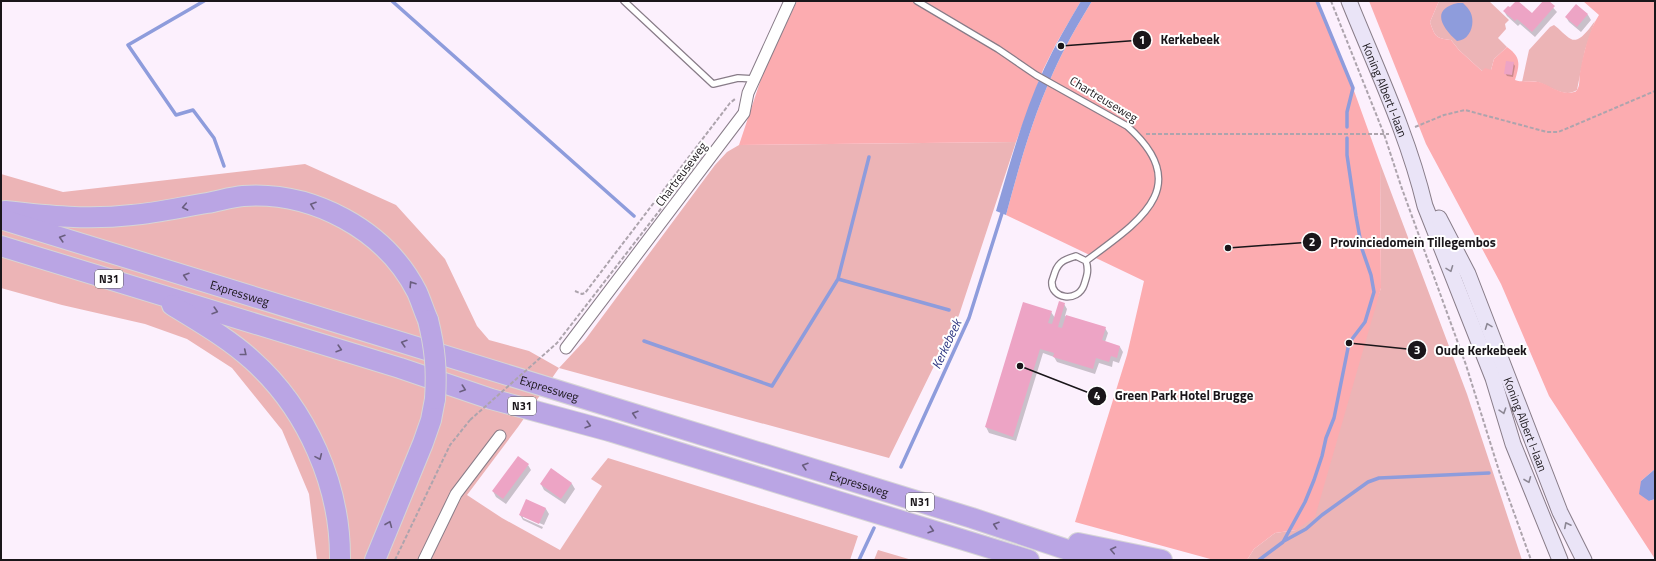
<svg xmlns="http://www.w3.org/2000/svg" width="1656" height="561" viewBox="0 0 1656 561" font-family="'Titillium Web',sans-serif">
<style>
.green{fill:#ecb4b6}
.forest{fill:#fcacb0}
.water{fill:#8e9cdc}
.shadow{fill:#0003}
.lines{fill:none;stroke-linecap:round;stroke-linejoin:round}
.stream{stroke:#8e9cdc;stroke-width:3.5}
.building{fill:#eda4c5}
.lane-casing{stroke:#887c88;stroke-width:8}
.street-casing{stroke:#887c88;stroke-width:13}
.secondary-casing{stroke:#887c88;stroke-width:17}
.highway-casing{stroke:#d6d5d6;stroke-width:22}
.path{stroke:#ada4ad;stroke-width:2;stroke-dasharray:4 2;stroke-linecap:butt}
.lane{stroke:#fff;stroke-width:5.5}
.street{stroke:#fff;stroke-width:11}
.secondary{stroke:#eae4f7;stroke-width:15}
.highway{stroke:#baa5e4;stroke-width:20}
.highway-bridge-casing{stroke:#d6d5d6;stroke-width:22;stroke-linecap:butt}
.path-bridge{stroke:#ada4ad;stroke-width:2;stroke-dasharray:4 2;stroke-linecap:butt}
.highway-bridge{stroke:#baa5e4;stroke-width:20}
.oneway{stroke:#6a5e7f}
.oneway2{stroke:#8c8794}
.labels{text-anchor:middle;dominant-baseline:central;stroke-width:4;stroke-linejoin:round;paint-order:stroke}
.shield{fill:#fff;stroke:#5f5c5f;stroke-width:1}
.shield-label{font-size:11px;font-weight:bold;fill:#1a161a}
.street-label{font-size:12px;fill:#1a161a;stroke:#fff}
.water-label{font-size:13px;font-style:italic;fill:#2f3782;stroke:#fff}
.leader{fill:none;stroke:#1a161a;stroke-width:1.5}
.callout-dot{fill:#1a161a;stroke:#fff;stroke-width:1.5}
.mark-label{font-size:12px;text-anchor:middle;font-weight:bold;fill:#fff}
.callout-label{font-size:13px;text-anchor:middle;font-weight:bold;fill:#1a161a;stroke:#fff;stroke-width:4;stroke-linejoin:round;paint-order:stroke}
</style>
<rect width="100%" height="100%" fill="#fcf0fd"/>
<path class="green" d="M1439,1H1489L1509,20L1505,24L1506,29L1498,38L1507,47L1494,59L1491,70L1482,71L1459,50L1451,40C1436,38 1435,37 1430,22Z
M1595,21L1585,50L1577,90C1562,100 1546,81 1531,81C1528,81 1525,82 1522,82L1529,50L1550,27L1554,25C1560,29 1565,36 1571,39C1580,44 1591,26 1595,21Z
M1016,142L959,315L889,458L559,368L518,427L467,495L502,518L560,550L602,486L591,479L608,458L858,536L850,560H317L309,494L282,430L232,368L187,339L145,324L62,305L1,288V174L63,192L305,164L396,205L445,259L477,326L489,340L529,351L559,368L585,340L715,165L727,152L739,145Z
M1380,163L1467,394L1522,560H1247L1254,549L1275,533L1296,530L1381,288Z
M878,550L912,560H874Z"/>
<path class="forest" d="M797,1H1081L1056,44L1043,70L1016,142L739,145L763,73Z
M1092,1H1317L1353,88L1380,163L1381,288L1315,517L1296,530L1275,533L1254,549L1247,560H1214L1075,522L1127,355L1144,281L1006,215C1019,167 1032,119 1053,73C1064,48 1078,24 1092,1Z
M1369,1H1439L1430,22C1435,37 1436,38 1451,40L1459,50L1482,71L1485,68L1491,70L1494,59L1507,47C1521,57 1520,64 1515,80C1523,83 1530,80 1539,82C1550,85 1561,96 1574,92C1576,92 1577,90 1578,88C1580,84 1579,78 1580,73C1583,55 1589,30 1599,15L1583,1H1655V469L1641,481L1649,501L1655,499V559L1549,396L1501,284L1426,144Z"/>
<path class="water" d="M1081,1H1092C1078,24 1064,48 1053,73C1032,119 1019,167 1006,215L996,211C1010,163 1023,114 1044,69C1055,45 1068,23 1081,1Z
M1458,3H1463C1467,7 1471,11 1472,17C1474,27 1469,40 1457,41C1442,28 1430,9 1458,3Z
M1655,469V499L1649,501L1639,494L1641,481Z"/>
<path class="shadow" d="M1517,1L1532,15L1545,1H1547L1557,12L1535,37L1520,24L1518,26L1507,16L1504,11L1510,8Z
M1576,5L1588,15L1591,20L1581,32L1569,22L1566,17Z
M1513,63L1515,66L1513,77L1507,76L1505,73Z
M1064,304L1067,309L1065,316L1105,328L1108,333L1105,342L1120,347L1123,352L1119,363L1113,361L1112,367L1099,363L1095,374L1057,362L1054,357L1043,353L1016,441L989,433L986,427L1051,312L1055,318Z
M528,465L531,470L506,504L496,497L493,491Z
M551,470L572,484L575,489L565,504L544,490L541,484Z
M527,500L546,509L549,514L544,525L523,516V518L543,527L542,529L523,520L520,515Z"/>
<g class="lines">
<path class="stream" d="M204,1L128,45L176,115L193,110L214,138L224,166
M392,1L634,216
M1317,1L1353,88L1347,112V127
M838,279L949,310
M644,341L772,386L838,279L869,157
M901,467L969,318L1003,210
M1284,541L1306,529L1322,515L1368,482L1379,478L1489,473
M859,560L874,528
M1259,560L1283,542L1305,502L1314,480L1322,456L1326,438L1334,418L1349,343L1365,322L1374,292L1371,275L1362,249L1356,216L1347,155V138"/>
</g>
<path class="building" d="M1516,1H1518L1532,13L1543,1H1549L1555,6L1532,32L1517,19L1515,21L1503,11L1508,6L1510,7Z
M1576,4L1588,14L1577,27L1565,17Z
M1506,61L1514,62L1512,75L1504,74Z
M1059,301L1065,303L1058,327L1062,328L1066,315L1106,327L1102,340L1120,346L1117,358L1111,356L1109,362L1096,358L1093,369L1053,357L1054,353L1040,349L1013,437L985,427L1023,302L1052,311L1048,323L1052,324Z
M518,456L529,464L503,499L492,491Z
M551,468L572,483L561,499L540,484Z
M526,499L546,508L539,524L519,515Z"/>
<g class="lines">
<g class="lane-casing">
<path id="lane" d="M624,1L713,84L738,78L755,79
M917,1L998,49L1036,75L1127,126C1196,187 1138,222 1086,261
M1076,256L1086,261C1089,270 1087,276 1084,285C1078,303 1050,299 1052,281C1053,278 1054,275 1055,272C1059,261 1066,259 1076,256Z"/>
</g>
<g class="street-casing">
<path id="street" d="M566,348L744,113L748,93L790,1
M424,560L456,494L500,436"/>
</g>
<g class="secondary-casing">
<g id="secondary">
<path id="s1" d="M1349,1C1376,68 1408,135 1425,206L1493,378L1513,444L1560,560"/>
<path id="s2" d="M1439,218L1468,274L1560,512L1584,560"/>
</g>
</g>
<g class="highway-casing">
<g id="highway">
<path d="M5,211C48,216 89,220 132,215C157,213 182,207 207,203C219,201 231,197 243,196C312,191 385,229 417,292C421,301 424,311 428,320"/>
<path id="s3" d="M1,219L972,518L1098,560"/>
<path d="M1,246L400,368L491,399L609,431L1029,560"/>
<path d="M172,305C199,322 228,338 252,360C307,409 341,486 340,560"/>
<path d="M1078,543L1162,560"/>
<path d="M375,560L423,443L431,420L435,399"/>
</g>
</g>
<path class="path" d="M1331,1L1384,134L1401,186L1466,365L1500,474L1531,560
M1415,127L1444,115L1465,110L1547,132H1558L1568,128L1655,91
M1146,134H1389
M575,291L582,294L585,293L730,103L735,99
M395,560L450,445L470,420"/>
<use href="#lane" class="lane"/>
<use href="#street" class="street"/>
<use href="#secondary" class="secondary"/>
<use href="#highway" class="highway"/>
<g class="highway-bridge-casing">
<path id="highway-bridge" d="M428,320C435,348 437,370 435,399"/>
</g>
<path class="path-bridge" d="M470,420L557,343L701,157"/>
<use href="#highway-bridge" class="highway-bridge"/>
</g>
<defs><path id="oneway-chevron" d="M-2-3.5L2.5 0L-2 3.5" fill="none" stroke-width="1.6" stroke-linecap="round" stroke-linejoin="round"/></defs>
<g class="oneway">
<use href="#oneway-chevron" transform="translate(313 205) rotate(-161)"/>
<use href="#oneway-chevron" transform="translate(185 207) rotate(169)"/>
<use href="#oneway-chevron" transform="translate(62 238) rotate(-163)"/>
<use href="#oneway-chevron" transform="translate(186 276) rotate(-163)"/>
<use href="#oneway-chevron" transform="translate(412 284) rotate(-123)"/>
<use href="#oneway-chevron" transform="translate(215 311) rotate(17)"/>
<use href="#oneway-chevron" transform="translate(404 343) rotate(-163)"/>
<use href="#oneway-chevron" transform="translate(339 349) rotate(17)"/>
<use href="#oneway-chevron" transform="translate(244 353) rotate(39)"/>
<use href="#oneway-chevron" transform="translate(463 389) rotate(19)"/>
<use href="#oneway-chevron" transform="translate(635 414) rotate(-163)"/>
<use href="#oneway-chevron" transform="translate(588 425) rotate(16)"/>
<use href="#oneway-chevron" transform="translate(319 457) rotate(66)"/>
<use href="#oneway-chevron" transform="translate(805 466) rotate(-163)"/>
<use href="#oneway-chevron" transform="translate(389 524) rotate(-68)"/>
<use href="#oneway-chevron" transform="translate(996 525) rotate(-162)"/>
<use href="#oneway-chevron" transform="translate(931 530) rotate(17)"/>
<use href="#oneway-chevron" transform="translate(1113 550) rotate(-168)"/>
</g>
<g class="oneway2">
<use href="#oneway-chevron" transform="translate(1450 269) rotate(69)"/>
<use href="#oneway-chevron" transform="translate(1488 326) rotate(-111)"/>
<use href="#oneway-chevron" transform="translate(1503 411) rotate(72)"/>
<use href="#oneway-chevron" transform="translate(1528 480) rotate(68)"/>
<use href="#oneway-chevron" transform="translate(1567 525) rotate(-117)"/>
</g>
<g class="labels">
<g class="shield">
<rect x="95" y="270" width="28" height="18" rx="3"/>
<rect x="508" y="397" width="28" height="18" rx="3"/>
<rect x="906" y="493" width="28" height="18" rx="3"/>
</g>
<g class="shield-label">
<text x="109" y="279">N31</text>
<text x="522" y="406">N31</text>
<text x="920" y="502">N31</text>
</g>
<g class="street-label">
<text stroke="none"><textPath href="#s1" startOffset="96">Koning Albert I-laan</textPath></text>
<text transform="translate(1104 99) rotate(31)">Chartreuseweg</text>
<text transform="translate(681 174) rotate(-53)">Chartreuseweg</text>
<text stroke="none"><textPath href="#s3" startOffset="250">Expressweg</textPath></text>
<text stroke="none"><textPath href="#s3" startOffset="574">Expressweg</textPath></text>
<text stroke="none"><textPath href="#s2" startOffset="224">Koning Albert I-laan</textPath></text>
<text stroke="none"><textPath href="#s3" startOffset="898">Expressweg</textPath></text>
</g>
<g class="water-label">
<text transform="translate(946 344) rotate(-65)">Kerkebeek</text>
</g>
</g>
<path class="leader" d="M1061 46L1142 40M1228 248L1312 242M1349 343L1417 350M1020 366L1097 396"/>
<g class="callout-dot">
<circle cx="1061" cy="46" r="4"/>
<circle cx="1228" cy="248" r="4"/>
<circle cx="1349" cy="343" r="4"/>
<circle cx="1020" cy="366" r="4"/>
<circle cx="1142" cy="40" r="10"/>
<circle cx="1312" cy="242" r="10"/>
<circle cx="1417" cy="350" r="10"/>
<circle cx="1097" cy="396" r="10"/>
</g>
<g class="mark-label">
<text x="1142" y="44">1</text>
<text x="1312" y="246">2</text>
<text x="1417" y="354">3</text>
<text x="1097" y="400">4</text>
</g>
<g class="callout-label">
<text x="1190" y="44">Kerkebeek</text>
<text x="1413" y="247">Provinciedomein Tillegembos</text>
<text x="1481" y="355">Oude Kerkebeek</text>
<text x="1184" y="400">Green Park Hotel Brugge</text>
</g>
<rect width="1656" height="561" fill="none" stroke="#1a161a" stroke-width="4"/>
</svg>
